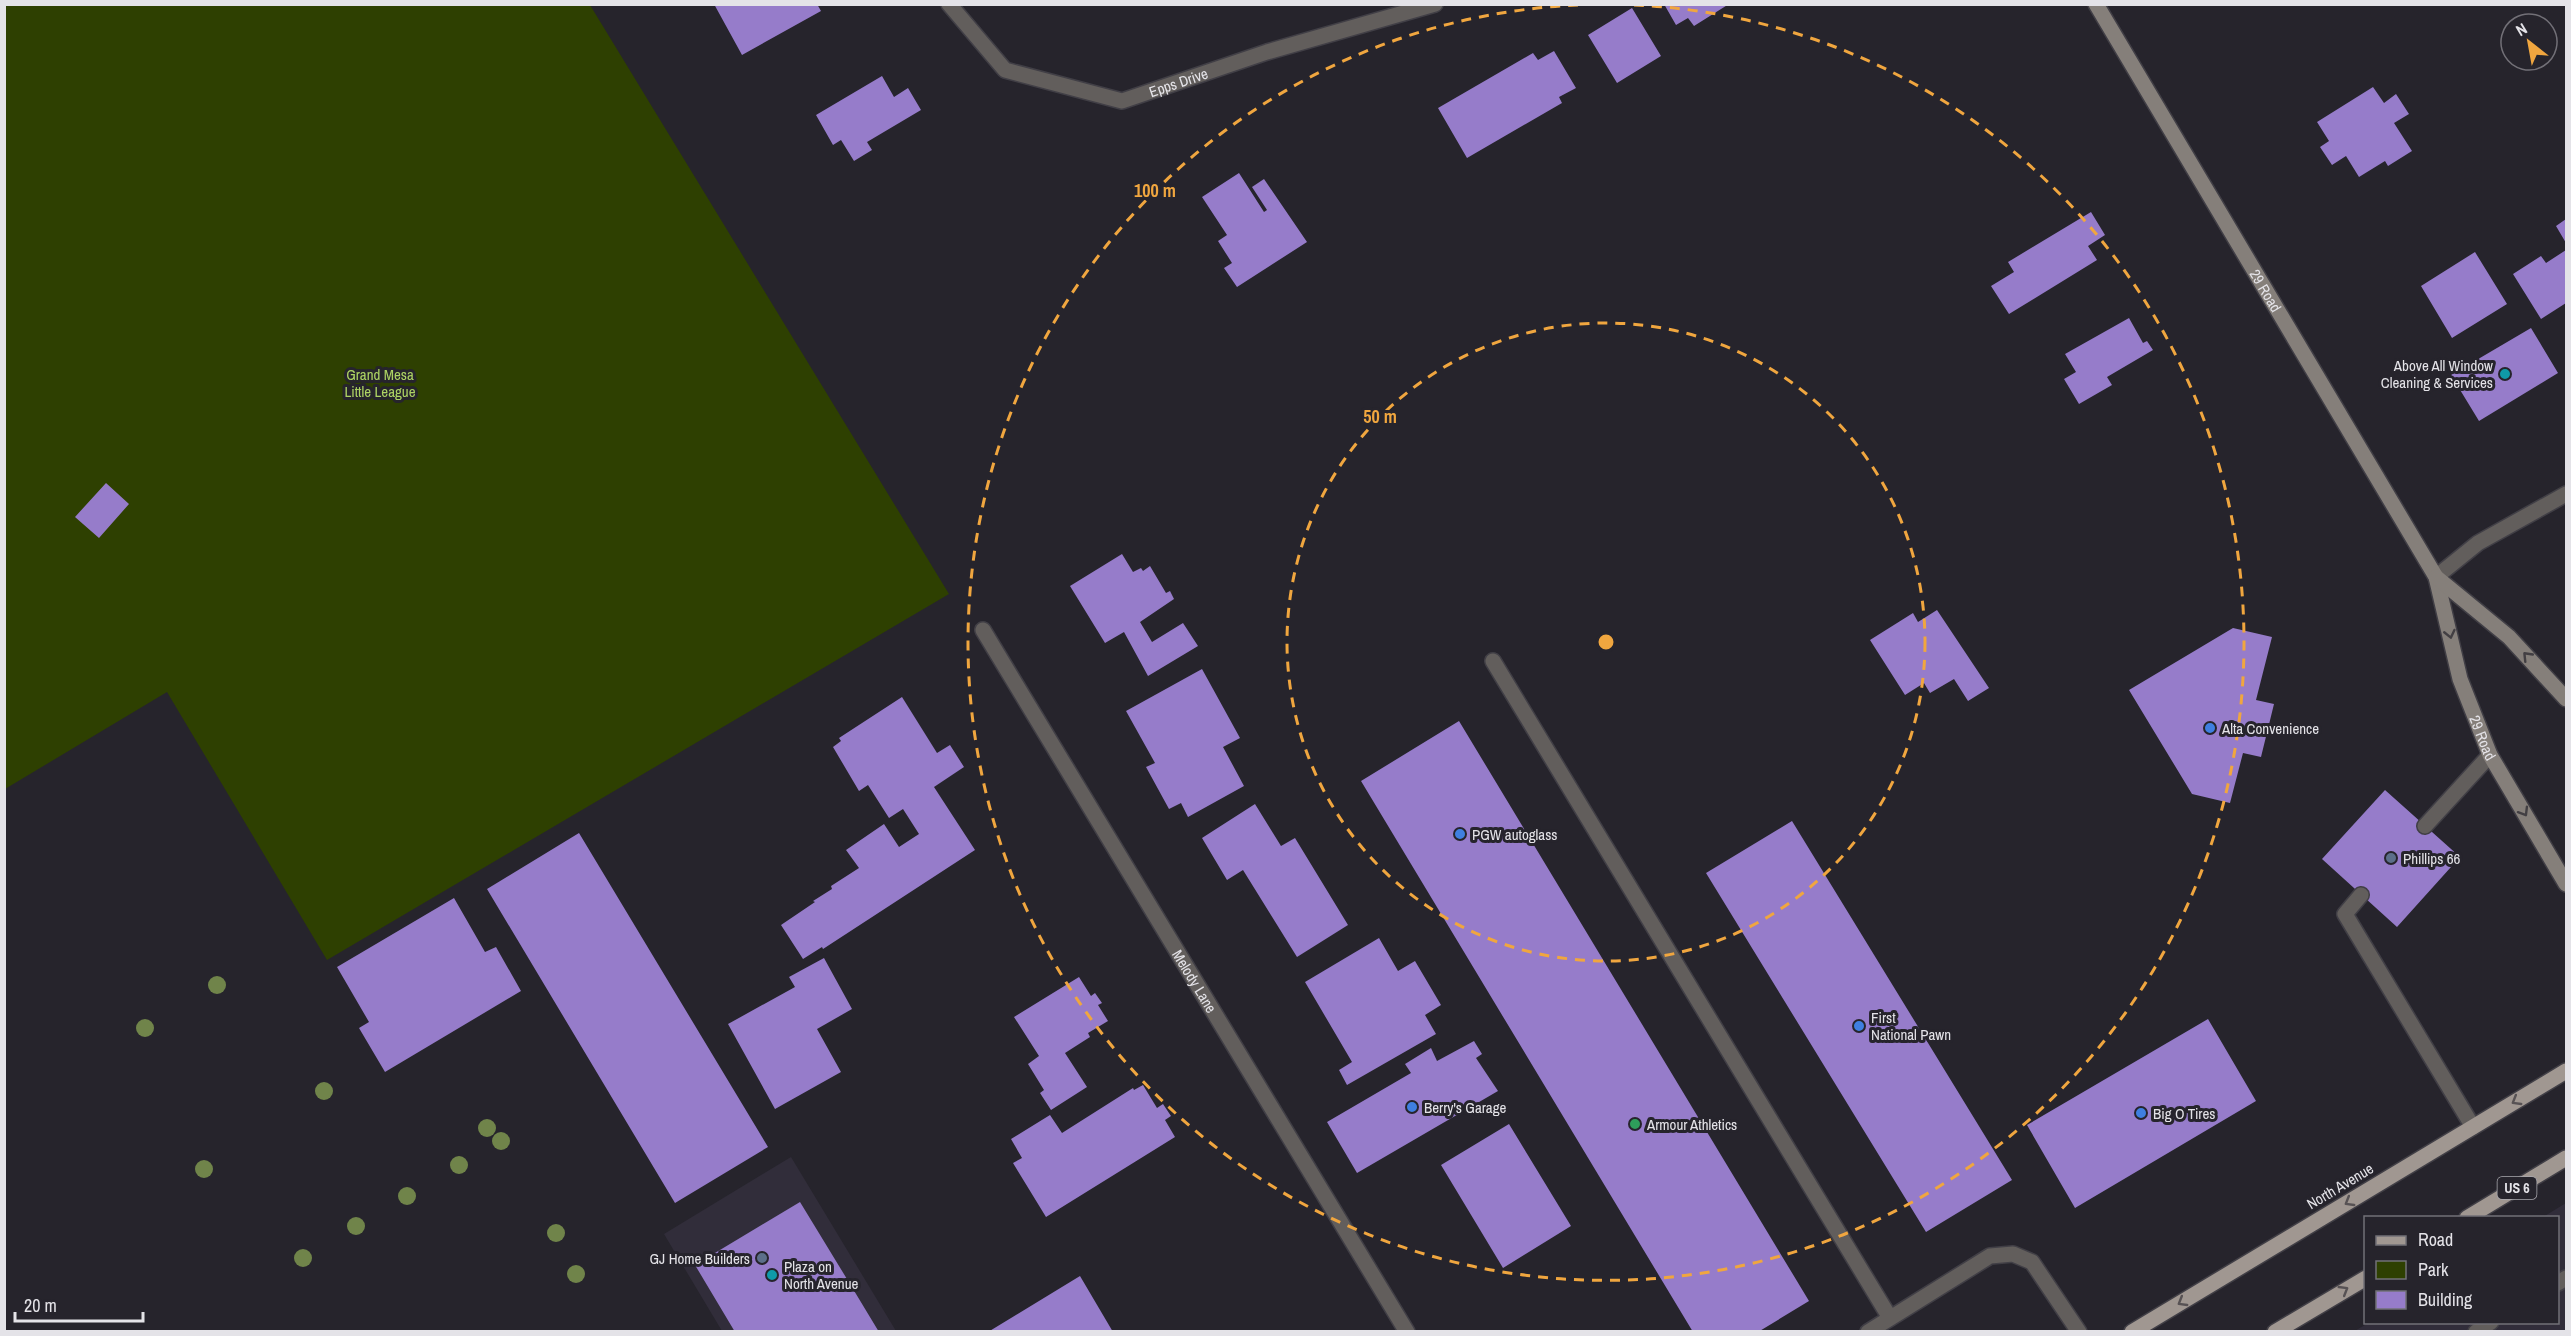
<svg xmlns="http://www.w3.org/2000/svg" width="2571" height="1336" viewBox="0 0 2571 1336" font-family="'Archivo Narrow',sans-serif">
<style>
.built{fill:#312d3a}
.green{fill:#2e4001}
.building{fill:#967cca}
.lines{fill:none;stroke-linecap:round;stroke-linejoin:round}
.service-casing{stroke:#413f46;stroke-width:18}
.minor-casing{stroke:#413f46;stroke-width:18}
.secondary-casing{stroke:#413f46;stroke-width:18}
.primary-casing{stroke:#413f46;stroke-width:18}
.service{stroke:#625e5c;stroke-width:15}
.minor{stroke:#625e5c;stroke-width:15}
.secondary{stroke:#857f7a;stroke-width:15}
.primary{stroke:#a09791;stroke-width:15}
.tree{fill:#70844a}
.oneway{stroke:#423f43}
.oneway2{stroke:#575254}
.ring{fill:none;stroke:#f0a63f;stroke-width:3;stroke-dasharray:10 8}
.culture-dot{fill:#0f9aa8;stroke:#26242c;stroke-width:2}
.shop-dot{fill:#3f7fe0;stroke:#26242c;stroke-width:2}
.service-dot{fill:#5c6f8a;stroke:#26242c;stroke-width:2}
.leisure-dot{fill:#2e9e5b;stroke:#26242c;stroke-width:2}
.labels{text-anchor:middle;dominant-baseline:central;stroke-width:6;stroke-linejoin:round;paint-order:stroke}
.shield{fill:#26242c;stroke:#abaab0;stroke-width:1.5}
.shield-label{font-size:14px;font-weight:bold;fill:#e4e3e8}
.street-label{font-size:15px;fill:#e4e3e8;stroke:#26242c}
.poi-label{font-size:15px;fill:#e4e3e8;stroke:#26242c;text-anchor:start}
.park-label{font-size:15px;fill:#add363;stroke:#26242c}
.centre{fill:#f0a63f;stroke:#26242c;stroke-width:3}
.ring-label{font-size:18px;text-anchor:middle;font-weight:bold;fill:#f0a63f;stroke:#26242c;stroke-width:6;stroke-linejoin:round;paint-order:stroke}
</style>
<rect width="100%" height="100%" fill="#26242c"/>
<path class="built" d="M791,1157L896,1331H722L664,1234Z
M2566,1203V1331L2353,1332L2370,1322H2558V1218L2543,1217Z"/>
<path class="green" d="M4,5H590L949,594L327,960L167,692L5,789Z"/>
<path class="building" d="M714,4H817L821,11L742,55Z
M1664,4H1729L1694,26L1688,18L1676,25Z
M1632,8L1661,56L1617,83L1588,35Z
M1554,51L1576,88L1559,97L1562,103L1467,158L1438,108L1533,53L1538,60Z
M882,76L894,97L908,88L921,110L867,142L872,150L854,161L841,140L833,145L816,115Z
M2373,87L2384,103L2396,94L2409,114L2394,123L2412,151L2388,166L2385,161L2359,177L2346,156L2332,165L2320,147L2329,141L2317,122Z
M1239,173L1264,212L1267,210L1252,187L1264,179L1307,242L1237,287L1224,268L1232,263L1218,241L1227,235L1202,197Z
M2091,212L2105,235L2088,246L2097,260L2009,314L1991,286L2014,272L2008,262Z
M2566,219V243L2556,226Z
M2566,250V303L2541,319L2513,274L2541,256L2546,263Z
M2475,252L2507,304L2452,338L2421,286Z
M2129,318L2143,343L2147,341L2153,350L2107,377L2112,385L2079,404L2064,379L2076,372L2065,354Z
M2531,328L2558,373L2479,421L2451,375Z
M106,483L129,504L99,538L75,517Z
M1122,554L1133,572L1141,568L1143,571L1150,566L1166,593L1170,591L1174,599L1140,622L1152,642L1183,623L1198,646L1148,676L1124,632L1105,643L1070,586Z
M1937,610L1989,688L1968,701L1954,679L1930,693L1924,683L1905,695L1870,640L1913,613L1918,622Z
M2233,628L2272,637L2256,700L2274,704L2261,757L2243,753L2230,803L2192,794L2129,690Z
M1202,669L1240,738L1223,747L1244,786L1188,817L1181,803L1169,809L1146,767L1155,763L1126,711Z
M902,697L937,753L950,745L964,767L934,787L975,850L823,949L822,947L803,959L781,925L815,902L813,901L832,889L831,886L859,868L846,850L884,824L899,847L919,834L903,809L889,818L868,785L859,791L833,747L841,741L839,738Z
M1459,721L1809,1301L1758,1332H1693L1361,781Z
M2385,790L2460,857L2397,927L2322,859Z
M1255,804L1281,846L1295,838L1348,925L1297,957L1243,870L1227,880L1202,838Z
M1792,821L2012,1180L1926,1232L1706,873Z
M579,833L768,1147L675,1203L487,889Z
M454,898L485,952L496,947L521,991L385,1072L359,1028L369,1022L337,967Z
M1379,938L1398,971L1415,961L1441,1005L1425,1015L1436,1034L1347,1085L1339,1070L1352,1062L1305,982Z
M824,958L852,1009L817,1029L841,1072L775,1109L728,1024L795,987L789,977Z
M1079,977L1091,996L1095,993L1102,1003L1098,1005L1108,1021L1088,1033L1090,1037L1065,1053L1087,1087L1051,1110L1040,1093L1044,1090L1028,1064L1039,1056L1014,1017Z
M2208,1019L2256,1101L2075,1208L2027,1125Z
M1474,1041L1482,1054L1476,1058L1498,1091L1357,1173L1327,1122L1411,1073L1405,1064L1431,1048L1437,1061Z
M1143,1085L1157,1108L1163,1104L1171,1116L1165,1120L1175,1137L1046,1217L1013,1163L1022,1158L1011,1139L1050,1115L1062,1133L1133,1088L1134,1090Z
M1509,1124L1571,1226L1503,1268L1441,1165Z
M800,1202L850,1284L879,1332H735L695,1265Z
M1080,1276L1113,1332H988Z"/>
<g class="lines">
<g class="service-casing">
<path id="service" d="M2436,577L2478,543L2566,494
M1493,661L1890,1318
M2425,826L2490,755
M2361,895L2345,914L2473,1127
M2558,1283L2566,1278
M1868,1332L1990,1256L2013,1254L2032,1262L2079,1332
M2476,1332L2491,1322"/>
</g>
<g class="minor-casing">
<g id="minor">
<path id="s1" d="M949,4L1005,70L1122,101L1267,52L1435,4"/>
<path id="s2" d="M983,630L1407,1332"/>
</g>
</g>
<g class="secondary-casing">
<g id="secondary">
<path id="s3" d="M2096,4L2436,577L2460,679L2490,755L2566,884"/>
<path d="M2436,577L2509,637L2566,699"/>
</g>
</g>
<g class="primary-casing">
<path id="primary" d="M2467,1218L2566,1158
M2132,1332L2566,1071
M2275,1332L2366,1278"/>
</g>
<use href="#service" class="service"/>
<use href="#minor" class="minor"/>
<use href="#secondary" class="secondary"/>
<use href="#primary" class="primary"/>
</g>
<g class="tree">
<circle cx="217" cy="985" r="9"/>
<circle cx="145" cy="1028" r="9"/>
<circle cx="324" cy="1091" r="9"/>
<circle cx="487" cy="1128" r="9"/>
<circle cx="501" cy="1141" r="9"/>
<circle cx="459" cy="1165" r="9"/>
<circle cx="204" cy="1169" r="9"/>
<circle cx="407" cy="1196" r="9"/>
<circle cx="356" cy="1226" r="9"/>
<circle cx="556" cy="1233" r="9"/>
<circle cx="303" cy="1258" r="9"/>
<circle cx="576" cy="1274" r="9"/>
</g>
<defs><path id="oneway-chevron" d="M-2-3.5L2.5 0L-2 3.5" fill="none" stroke-width="1.6" stroke-linecap="round" stroke-linejoin="round" transform="scale(1.5)"/></defs>
<g class="oneway">
<use href="#oneway-chevron" transform="translate(2450 634) rotate(77)"/>
<use href="#oneway-chevron" transform="translate(2527 656) rotate(-134)"/>
<use href="#oneway-chevron" transform="translate(2524 812) rotate(59)"/>
</g>
<g class="oneway2">
<use href="#oneway-chevron" transform="translate(2516 1101) rotate(149)"/>
<use href="#oneway-chevron" transform="translate(2349 1202) rotate(149)"/>
<use href="#oneway-chevron" transform="translate(2344 1290) rotate(-31)"/>
<use href="#oneway-chevron" transform="translate(2182 1302) rotate(149)"/>
</g>
<g class="ring">
<circle cx="1606" cy="642" r="319"/>
<path d="M1634 5A638 638 0 1 1 1578 5"/>
</g>
<g class="culture-dot">
<circle cx="2505" cy="374" r="6"/>
<circle cx="772" cy="1275" r="6"/>
</g>
<g class="shop-dot">
<circle cx="2210" cy="728" r="6"/>
<circle cx="1460" cy="834" r="6"/>
<circle cx="1859" cy="1026" r="6"/>
<circle cx="1412" cy="1107" r="6"/>
<circle cx="2141" cy="1113" r="6"/>
</g>
<g class="service-dot">
<circle cx="2391" cy="858" r="6"/>
<circle cx="762" cy="1258" r="6"/>
</g>
<circle class="leisure-dot" cx="1635" cy="1124" r="6"/>
<g class="labels">
<rect class="shield" x="2497.5" y="1177" width="39" height="22" rx="4.5"/>
<g class="shield-label">
<text x="2517" y="1188">US 6</text>
</g>
<g class="street-label">
<text stroke="none"><textPath href="#s1" startOffset="267">Epps Drive</textPath></text>
<text stroke="none"><textPath href="#s3" startOffset="333">29 Road</textPath></text>
<text stroke="none"><textPath href="#s3" startOffset="834">29 Road</textPath></text>
<text stroke="none"><textPath href="#s2" startOffset="410">Melody Lane</textPath></text>
<text transform="translate(2340 1186) rotate(-31)">North Avenue</text>
</g>
<g class="poi-label">
<text x="2493" y="365" text-anchor="end">Above All Window<tspan x="2493" dy="17">Cleaning &amp; Services</tspan></text>
<text x="2222" y="728">Alta Convenience</text>
<text x="1472" y="834">PGW autoglass</text>
<text x="2403" y="858">Phillips 66</text>
<text x="1871" y="1017">First<tspan x="1871" dy="17">National Pawn</tspan></text>
<text x="1424" y="1107">Berry's Garage</text>
<text x="2153" y="1113">Big O Tires</text>
<text x="1647" y="1124">Armour Athletics</text>
<text x="750" y="1258" text-anchor="end">GJ Home Builders</text>
<text x="784" y="1266">Plaza on<tspan x="784" dy="17">North Avenue</tspan></text>
</g>
<g class="park-label">
<text x="380" y="374">Grand Mesa<tspan x="380" dy="17">Little League</tspan></text>
</g>
</g>
<circle cx="1606" cy="642" r="9" class="centre"/>
<g class="ring-label">
<text x="1155" y="197">100 m</text>
<text x="1380" y="423">50 m</text>
</g>
<rect width="2571" height="1336" fill="none" stroke="#e4e3e8" stroke-width="12"/>
<rect x="2364" y="1216" width="195" height="108" fill="#26242c" stroke="#727077" stroke-width="1.5"/>
<rect x="2376" y="1236" width="30" height="9" fill="#a09791" stroke="#727077" stroke-width="1.5"/>
<text x="2418" y="1246" font-size="18" fill="#e4e3e8">Road</text>
<rect x="2376" y="1261" width="30" height="18" fill="#2e4001" stroke="#727077" stroke-width="1.5"/>
<text x="2418" y="1276" font-size="18" fill="#e4e3e8">Park</text>
<rect x="2376" y="1291" width="30" height="18" fill="#967cca" stroke="#727077" stroke-width="1.5"/>
<text x="2418" y="1306" font-size="18" fill="#e4e3e8">Building</text>
<g transform="translate(2529 42) rotate(329)"><circle r="28" fill="#26242c" stroke="#727077" stroke-width="1.5"/>
<path d="M0-4.5L10 22L0 15L-10 22Z" fill="#f0a63f"/>
<text y="-9" font-size="16" font-weight="bold" text-anchor="middle" fill="#e4e3e8">N</text>
</g>
<path d="M15 1312v9h128v-9" fill="none" stroke="#e4e3e8" stroke-width="3"/>
<text x="24" y="1312" font-size="18" fill="#e4e3e8" stroke="#26242c" stroke-width="4.5" paint-order="stroke">20 m</text>
</svg>
